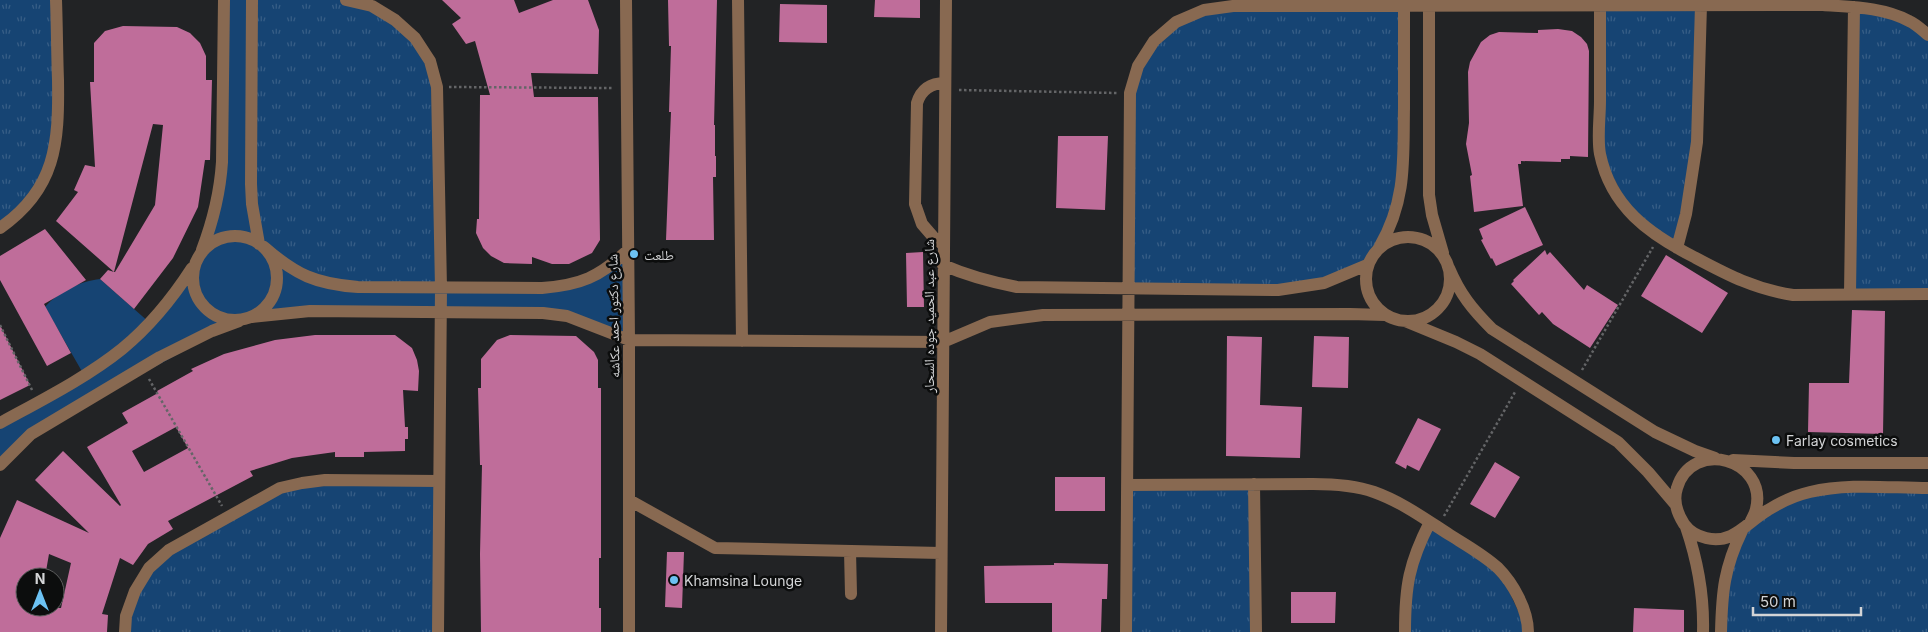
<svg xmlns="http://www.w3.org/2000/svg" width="1928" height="632" viewBox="0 0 1928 632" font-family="Inter,'Noto Naskh Arabic',sans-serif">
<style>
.grass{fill:#164473}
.park{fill:url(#park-tufts)}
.building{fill:#bf6d9a;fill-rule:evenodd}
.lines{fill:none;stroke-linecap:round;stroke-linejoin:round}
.path{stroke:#646567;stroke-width:2.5;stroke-dasharray:2.5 2.5;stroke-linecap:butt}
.minor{stroke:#886951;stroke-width:12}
.poi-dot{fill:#6cc2f3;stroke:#0c0d0d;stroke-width:2}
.labels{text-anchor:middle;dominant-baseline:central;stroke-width:5;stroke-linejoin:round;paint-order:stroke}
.poi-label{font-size:14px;fill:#d3d4d6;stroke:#0c0d0d;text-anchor:start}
.street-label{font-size:14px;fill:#d3d4d6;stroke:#0c0d0d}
</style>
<defs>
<pattern id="park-tufts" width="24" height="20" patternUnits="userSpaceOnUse" patternTransform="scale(1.25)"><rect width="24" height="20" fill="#164473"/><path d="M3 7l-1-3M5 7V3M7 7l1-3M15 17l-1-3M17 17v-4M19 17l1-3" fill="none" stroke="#375e86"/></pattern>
</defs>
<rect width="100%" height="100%" fill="#222325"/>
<path class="grass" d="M224,0H252L307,277L566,286L627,251L629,340L567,316L252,317L239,321L31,434L0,465V423L84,375L45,307C58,292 81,281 100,279L150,323L194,264L201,252L216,208Z"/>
<path class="park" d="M0,0H56L59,122L47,174L0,228Z
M252,0H346L395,20L430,61L441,288L330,284L259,244L255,224Z
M1600,5H1701L1699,106L1677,248L1637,221L1600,153Z
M1404,6L1403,172L1379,247L1367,265L1324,283L1128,289L1130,93L1154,41L1204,10Z
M1854,7L1882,11L1928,35V294H1850Z
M439,481L438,632H125L149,568L280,488Z
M1254,484L1256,632H1126L1127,485Z
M1928,488V632H1721V608L1742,531L1808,493Z
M1430,522L1498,568L1528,632H1405V598Z"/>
<path class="building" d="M442,0H514L519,13L553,0H588L599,30L598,74L531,73L534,97H598L600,240L592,253L569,264H552L532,257V264L504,263L491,256L483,248L476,233L477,219H479L480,95H490L475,41L466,44L452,24L461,18Z
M668,0H717L714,125H715V156H716V177H713L714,240H666L671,112H669L671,46H669Z
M875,0H920V18L874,17Z
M780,4L827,5V43L779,42Z
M123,26L177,27L190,33L200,43L206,56V80H212L210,160H205L198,207L173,258L134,309L100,279L108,270L114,272L56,221L78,192L74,190L85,165L95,167L90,82H94V43L105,31ZM153,124L163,125L155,205L115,272H114Z
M1558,29L1572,31L1581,37L1587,44L1589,51L1588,157L1570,156V159H1561V162L1521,161V164H1518L1523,206L1474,212L1470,176L1472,175L1466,144L1469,123L1468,72L1470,62L1481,42L1490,35L1499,32L1538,33V30Z
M1058,136H1108L1105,210L1056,208Z
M1525,207L1543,245L1496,266L1492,258L1491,259L1481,240L1483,239L1479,229Z
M45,229L86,280L44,304L71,353L47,366L0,280V256Z
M1545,250L1547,255L1550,252L1584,290L1587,285L1618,305L1590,348L1553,324L1542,312L1539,315L1511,284L1514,281L1513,280Z
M923,252L924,307H907L906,253Z
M1666,255L1728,293L1702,333L1641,296Z
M1852,310L1885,311L1883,434L1808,432L1809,383H1849Z
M0,325L30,385L0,400Z
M315,335H395L412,348L417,360L419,371L418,391L403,390L405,427H408V439H405V451L364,452V457H335V452L292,458L250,471L253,476L168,521L173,529L148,544L133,565L120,558L102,614L108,615L107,632H0V538L17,500L89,533L35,480L63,451L120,506L121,505L87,447L128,423L122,413L158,393L157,391L193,371L191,369L224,354L275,340ZM176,427L188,448L144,472L132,451ZM49,554L71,563L61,608H25V577H45Z
M510,335L576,336L594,352L598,360V388H601V558H599V608H601V632H481L480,554L482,465H480L478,388H481V359L497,340Z
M1227,336L1262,337L1260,405L1302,407L1300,458L1226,456Z
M1314,336L1349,337L1348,388L1312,387Z
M1418,418L1441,429L1419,471L1407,465L1406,469L1395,463Z
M1495,462L1520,477L1495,518L1470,504Z
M1055,477H1105V511H1055Z
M667,552H684L682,608L665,607Z
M1054,563L1108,564L1107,599H1102L1101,632H1052V603H985L984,566L1054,565Z
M1291,592H1336L1335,623H1291Z
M1634,608L1684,610V632H1633Z"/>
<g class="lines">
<path class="path" d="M449,87L613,88
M959,90L1118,93
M0,325L33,392
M1582,370L1653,247
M149,379L222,506
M1444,516L1515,392"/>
<path class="minor" d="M252,0L251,184L252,204L259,244
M346,0L372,6L395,20L415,38L430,61L437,87L441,288L438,632
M626,0L629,340V632
M738,0L742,341
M1429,0V195L1432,215L1443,253
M1600,5C1600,37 1600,69 1600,101C1600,118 1597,138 1600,154C1611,207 1649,234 1694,257C1728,275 1754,289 1793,295L1928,294
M0,228C56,189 59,143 58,80C57,53 57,27 56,0
M193 278a42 42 0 1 1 84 0a42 42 0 1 1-84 0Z
M1366 279a42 42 0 1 1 84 0a42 42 0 1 1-84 0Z
M944,245L935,239L922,224L915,204L917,103C921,90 930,83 945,83
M1380,246C1407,199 1403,159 1404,108C1404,72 1404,36 1404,0
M264,247C296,275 316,284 358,287L542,288C581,285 599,277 627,251
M1677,248L1686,214L1697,142L1701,5
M202,250C213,221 220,193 222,162L224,0
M943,265C968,276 991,282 1017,287L1278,290L1324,283L1367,265
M1449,268C1460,294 1472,309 1492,329L1655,432L1695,451L1715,458
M1850,294L1854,7
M252,317L310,311L543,313L567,316L629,340L943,342L990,322L1043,315L1350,314L1385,315
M1405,321L1456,342L1480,354L1618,442L1648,472L1676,505
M0,423C40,401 86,378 122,349C150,326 172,299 192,268
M1733,460L1794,463H1928
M0,465L31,434L160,357L212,331L239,321
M1254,484L1256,632
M1127,485L1313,484C1334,484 1354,485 1374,492C1402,502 1425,519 1450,535C1466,545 1484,555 1498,568C1513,583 1528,610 1528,632
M629,500L715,548L941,553
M1750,523C1752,518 1755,514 1756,509C1768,459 1692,438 1677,488C1673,500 1677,513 1684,524C1689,531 1697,536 1706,538C1733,545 1747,522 1768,510C1781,502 1796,495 1810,492C1848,483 1890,488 1928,488
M1686,527C1698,562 1704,595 1703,632
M850,551L851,594
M125,632L126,616L135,591L149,568L169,550L280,488L302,483L325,480L439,481
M941,632L946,0
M1126,632L1130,93L1138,66L1154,41L1176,22L1204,10L1233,6L1823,5C1851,7 1883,7 1909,21C1916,24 1922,30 1928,35
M1405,632C1405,586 1409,563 1430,522
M1721,632C1722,592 1724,568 1742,531"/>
</g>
<g class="poi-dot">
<circle cx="634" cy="254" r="5"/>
<circle cx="1776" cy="440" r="5"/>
<circle cx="674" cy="580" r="5"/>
</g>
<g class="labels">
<g class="poi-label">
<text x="644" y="254">طلعت</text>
<text x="1786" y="440">Farlay cosmetics</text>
<text x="684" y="580">Khamsina Lounge</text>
</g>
<g class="street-label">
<text transform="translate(613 316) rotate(-91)">شارع دكتور احمد عكاشه</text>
<text transform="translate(928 316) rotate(-90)">شارع عبد الحميد جوده السحار</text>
</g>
</g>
<g transform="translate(40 592)"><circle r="24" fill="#0c0d0d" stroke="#5c5d5d"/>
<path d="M0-4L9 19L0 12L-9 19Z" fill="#6cc2f3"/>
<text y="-8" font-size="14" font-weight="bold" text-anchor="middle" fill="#d3d4d6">N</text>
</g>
<path d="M1753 607v8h108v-8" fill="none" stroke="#d3d4d6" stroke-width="2.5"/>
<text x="1760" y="607" font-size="15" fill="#d3d4d6" stroke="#0c0d0d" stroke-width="4" paint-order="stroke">50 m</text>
</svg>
